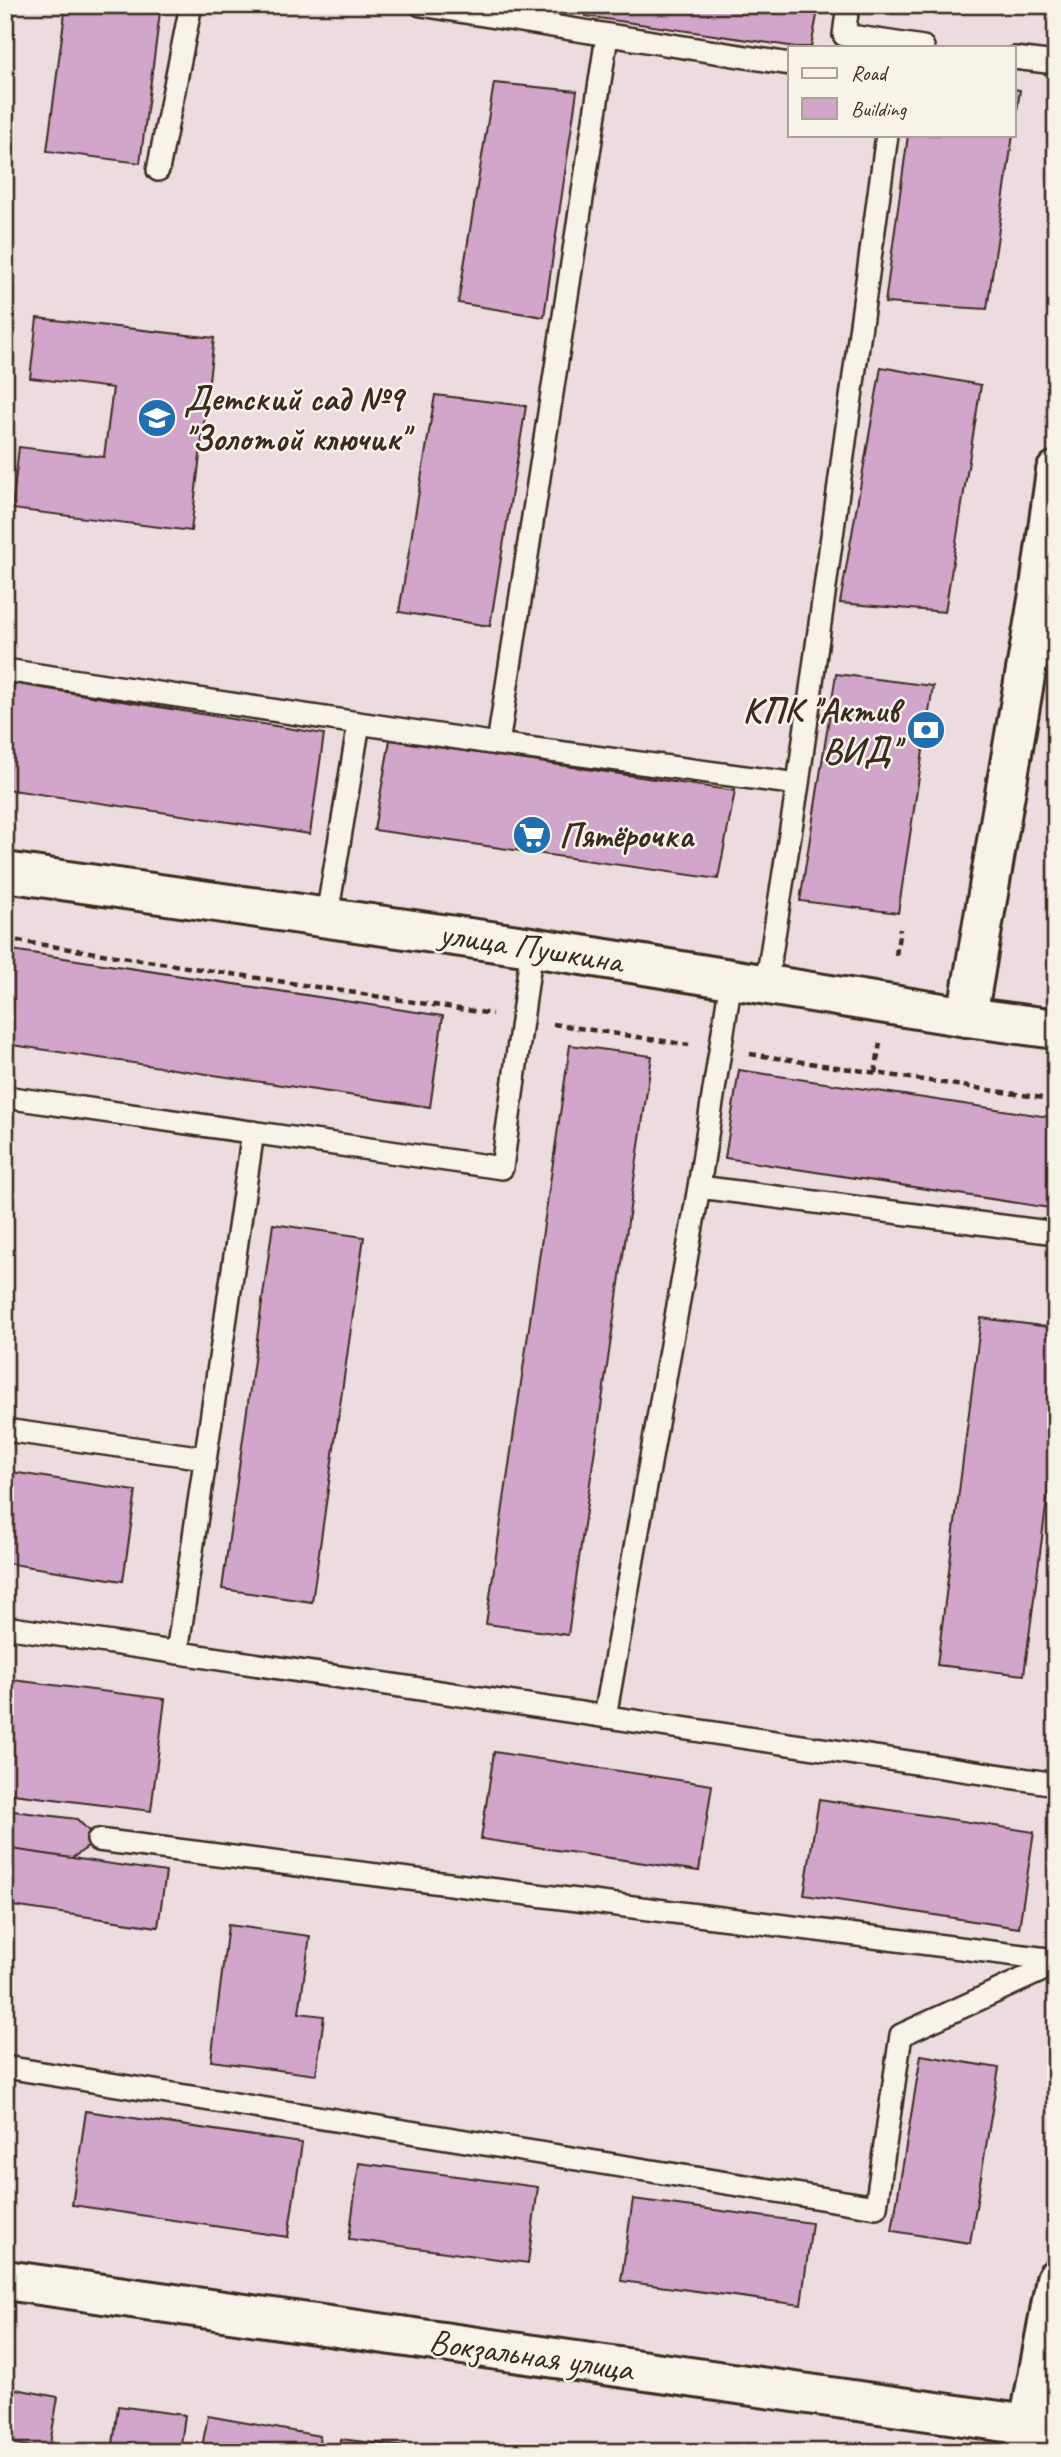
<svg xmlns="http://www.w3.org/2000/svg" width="1061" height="2457" viewBox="0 0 1061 2457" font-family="Caveat,sans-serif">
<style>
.building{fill:#d1a6ca;stroke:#3b2a1e;stroke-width:2}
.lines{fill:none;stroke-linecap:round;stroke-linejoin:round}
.lane-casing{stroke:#3b2a1e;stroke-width:26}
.street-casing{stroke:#3b2a1e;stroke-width:44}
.secondary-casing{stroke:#3b2a1e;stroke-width:44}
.path{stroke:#3b2a1e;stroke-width:4.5;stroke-dasharray:7 5;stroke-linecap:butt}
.lane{stroke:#f7f3e8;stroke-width:21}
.street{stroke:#f7f3e8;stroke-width:38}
.secondary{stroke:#f7f3e8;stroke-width:38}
.labels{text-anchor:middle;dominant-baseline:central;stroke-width:5;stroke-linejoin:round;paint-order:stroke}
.poi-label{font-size:35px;font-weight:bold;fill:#3b2a1e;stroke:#f7f3e8;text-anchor:start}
.street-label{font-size:35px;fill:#3b2a1e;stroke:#f7f3e8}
</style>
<rect width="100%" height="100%" fill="#ecdcdf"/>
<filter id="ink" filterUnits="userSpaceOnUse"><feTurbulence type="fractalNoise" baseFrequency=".0143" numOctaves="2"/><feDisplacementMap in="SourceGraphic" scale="14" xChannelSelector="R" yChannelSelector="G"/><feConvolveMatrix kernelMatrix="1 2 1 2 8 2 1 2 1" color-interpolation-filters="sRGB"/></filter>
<g filter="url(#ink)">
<path class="building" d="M66,5H161L140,163L47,151Z
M587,5H819L811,47H796L585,16Z
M494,83L577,91L544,317L458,303Z
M1014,89L1020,90L1014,132Z
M908,135H1013L987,309L885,303Z
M37,318L214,338L191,531L12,509L19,447L104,457L113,388L30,378Z
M881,367L981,385L945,612L840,603Z
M435,395L526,406L490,626L399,612Z
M836,674L933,686L898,913L800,901Z
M5,682L324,734L310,834L5,789Z
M390,740L735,791L718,879L374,830Z
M5,949L443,1016L430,1107L5,1044Z
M570,1045L652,1056L568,1635L486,1624Z
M739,1070L1056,1118V1209L725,1158Z
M273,1224L364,1237L312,1602L222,1589Z
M981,1318L1056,1328V1431L1024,1675L937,1665Z
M5,1471L136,1491L123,1581L5,1563Z
M5,1679L165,1699L151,1811L5,1793Z
M494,1752L712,1785L699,1871L481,1839Z
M819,1799L1034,1832L1019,1928L804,1895Z
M5,1810L77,1819L98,1840L72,1858L5,1848Z
M5,1848L166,1872L158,1927L5,1905Z
M228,1925L310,1936L299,2013L324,2016L316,2075L211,2061Z
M921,2055L999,2068L970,2243L892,2231Z
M86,2111L302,2143L288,2237L72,2205Z
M359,2163L538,2187L528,2263L349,2239Z
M633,2199L812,2223L801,2305L621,2281Z
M5,2387L58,2397L49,2450L5,2442Z
M118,2406L185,2415L180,2452H112Z
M208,2416L320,2436L317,2452H201Z
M340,2439L431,2450V2452H339Z"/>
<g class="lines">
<g class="lane-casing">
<path id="lane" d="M421,5L790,64
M848,5L844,35L923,47
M1014,58L1056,63
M158,170L191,5
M5,670L498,744L798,784
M498,744L607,36
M327,916L359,723
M766,986L798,784L887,135
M5,1097L502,1168L532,947
M699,1187L1056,1233
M5,1430L205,1458
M5,1627L1056,1784
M177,1653L253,1132
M605,1717L699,1187L731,980
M98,1840L1056,1960
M5,2067L876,2207L901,2035L1056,1964"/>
</g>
<g class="street-casing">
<path id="street" d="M5,872L532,947L967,1017
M1025,2452L1029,2425"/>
</g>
<g class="secondary-casing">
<path id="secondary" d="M1056,471L1039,594L967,1017L1056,1029
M5,2280L1056,2429
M1029,2425L1056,2279"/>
</g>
<path class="path" d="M5,939L492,1014
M896,955L900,929
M553,1024L689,1045
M750,1054L1056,1100
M875,1073L880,1043"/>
<use href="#lane" class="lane"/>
<use href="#street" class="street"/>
<use href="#secondary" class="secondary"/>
</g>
</g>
<defs>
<g id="school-disc" transform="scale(2.0125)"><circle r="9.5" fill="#1f6fb2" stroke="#f7f3e8"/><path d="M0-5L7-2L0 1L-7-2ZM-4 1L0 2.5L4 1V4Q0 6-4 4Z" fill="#fff"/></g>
<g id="bank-disc" transform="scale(2.0125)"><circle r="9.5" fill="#1f6fb2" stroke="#f7f3e8"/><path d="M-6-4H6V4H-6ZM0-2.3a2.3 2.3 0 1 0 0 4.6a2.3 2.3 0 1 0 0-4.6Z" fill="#fff"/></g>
<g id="supermarket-disc" transform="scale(2.0125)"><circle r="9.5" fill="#1f6fb2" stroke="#f7f3e8"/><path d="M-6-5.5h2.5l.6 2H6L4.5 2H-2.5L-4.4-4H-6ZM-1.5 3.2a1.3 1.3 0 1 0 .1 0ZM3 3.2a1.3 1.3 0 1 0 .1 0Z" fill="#fff"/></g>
</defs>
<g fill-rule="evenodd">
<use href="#school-disc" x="157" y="418"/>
<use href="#bank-disc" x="926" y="730"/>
<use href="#supermarket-disc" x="532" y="835"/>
</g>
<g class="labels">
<g class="poi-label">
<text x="184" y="398">Детский сад №9<tspan x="184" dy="40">"Золотой ключик"</tspan></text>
<text x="899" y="710" text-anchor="end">КПК ''Актив<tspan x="899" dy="40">ВИД''</tspan></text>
<text x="559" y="835">Пятёрочка</text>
</g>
<g class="street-label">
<text transform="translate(531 947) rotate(9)">улица Пушкина</text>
<text transform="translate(531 2355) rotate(8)">Вокзальная улица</text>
</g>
</g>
<rect width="1061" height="2457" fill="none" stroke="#f7f3e8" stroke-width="28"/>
<rect x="14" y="14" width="1033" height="2429" fill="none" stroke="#3b2a1e" stroke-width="2.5" filter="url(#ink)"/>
<rect x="788" y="46" width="228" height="91" fill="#f7f3e8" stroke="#aca397" stroke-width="2"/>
<rect x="802" y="68" width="35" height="10" fill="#f7f3e8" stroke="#aca397" stroke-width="2"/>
<text x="851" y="80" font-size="21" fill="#3b2a1e">Road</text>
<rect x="802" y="98" width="35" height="21" fill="#d1a6ca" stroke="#aca397" stroke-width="2"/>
<text x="851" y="116" font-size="21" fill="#3b2a1e">Building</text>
</svg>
